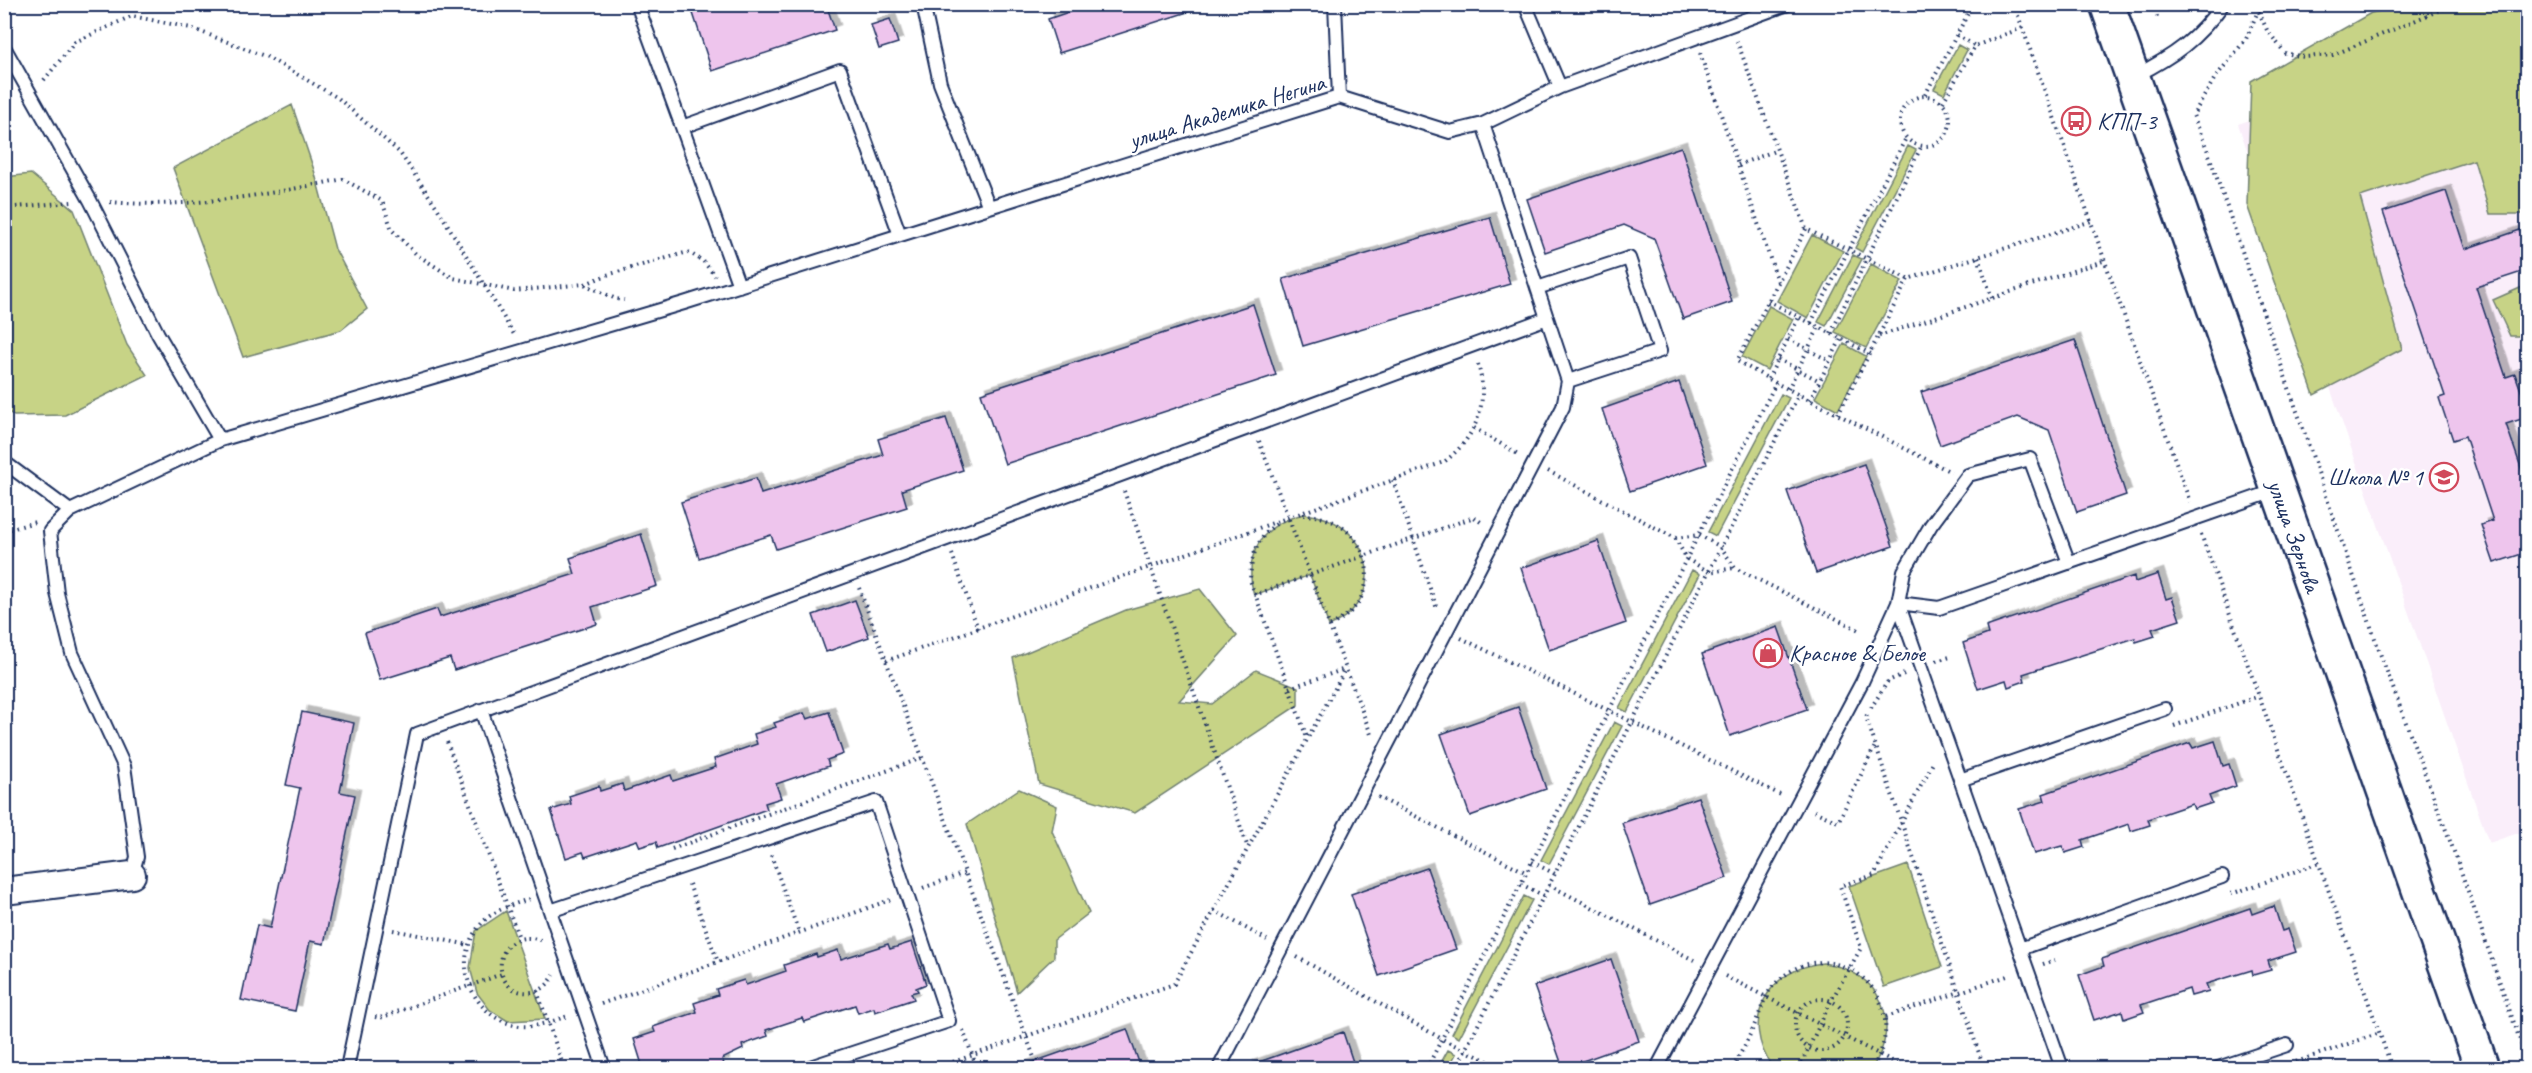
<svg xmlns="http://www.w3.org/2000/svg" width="2532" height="1073" viewBox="0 0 2532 1073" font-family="Caveat,sans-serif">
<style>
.built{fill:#faeefa}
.green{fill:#c7d386;stroke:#718172;stroke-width:1.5}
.building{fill:#eec5ed;stroke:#1b2f5e;stroke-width:1.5;filter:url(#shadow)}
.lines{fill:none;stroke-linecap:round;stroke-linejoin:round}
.lane-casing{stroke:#1b2f5e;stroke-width:16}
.street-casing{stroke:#1b2f5e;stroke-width:30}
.secondary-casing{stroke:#1b2f5e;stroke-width:38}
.path{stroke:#1b2f5e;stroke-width:4;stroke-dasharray:1.5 4.5;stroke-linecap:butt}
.lane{stroke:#fff;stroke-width:12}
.street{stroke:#fff;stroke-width:26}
.secondary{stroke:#fff;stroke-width:33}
.labels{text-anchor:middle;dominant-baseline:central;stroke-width:5;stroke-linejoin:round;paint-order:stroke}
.street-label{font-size:24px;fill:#1b2f5e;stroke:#fff}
.poi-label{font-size:24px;fill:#1b2f5e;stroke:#fff;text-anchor:start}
</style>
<defs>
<filter id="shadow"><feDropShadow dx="5.5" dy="-5.5" stdDeviation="0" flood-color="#0004"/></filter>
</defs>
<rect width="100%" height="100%" fill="#fff"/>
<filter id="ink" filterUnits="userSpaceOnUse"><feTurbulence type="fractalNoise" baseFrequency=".0167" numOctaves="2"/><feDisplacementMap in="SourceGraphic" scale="12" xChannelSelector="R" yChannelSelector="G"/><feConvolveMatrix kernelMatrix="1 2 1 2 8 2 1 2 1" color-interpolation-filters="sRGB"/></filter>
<g filter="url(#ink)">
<path class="built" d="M2527,27V830L2489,843L2238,124Z"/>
<path class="green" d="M2411,5H2527V214H2490L2474,160L2360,197L2402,349L2314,395L2247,205L2251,81L2371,13Z
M1958,45L1967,50L1944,94L1934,89Z
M292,105L314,170L335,249L367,309L341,330L243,357L173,168Z
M1908,146L1916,150L1862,252L1855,248Z
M31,174L74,210L127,345L147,375L65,415L14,416L5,409V177Z
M1812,235L1843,251L1808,318L1777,301Z
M1853,255L1862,259L1826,326L1818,322Z
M1871,264L1902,281L1866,348L1835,332Z
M2527,285V336H2510L2493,300Z
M1769,306L1793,319L1767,370L1742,357Z
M1844,344L1866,356L1838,410L1815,398Z
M1781,394L1789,398L1716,536L1708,532Z
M1304,514C1372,519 1392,598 1329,626L1310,575L1254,595C1243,553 1262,524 1304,514Z
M1692,570L1700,574L1627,712L1619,708Z
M1200,589L1237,636L1179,701L1212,704L1256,670L1298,687V705L1135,813L1039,784L1013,658L1126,610Z
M1614,722L1622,726L1549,864L1541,860Z
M1019,789L1057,806L1052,831L1089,913L1054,940V957L1017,992L967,824Z
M1908,865L1942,967L1884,987L1849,886Z
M1524,896L1532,900L1459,1038L1452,1034Z
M506,911L545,1019L508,1021L490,1010L477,993L470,968L476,931Z
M1823,963C1879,971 1904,1020 1872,1068H1773C1739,1020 1767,969 1823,963Z
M1448,1050L1456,1054L1448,1068H1438Z"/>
<path class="building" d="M690,4H826L835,30L712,71Z
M1092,4H1196L1197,9L1059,53L1048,19Z
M890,19L898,43L879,49L871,25Z
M1681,147L1732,302L1683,319L1654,238L1624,225L1545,252L1527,199Z
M2446,191L2465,249L2520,230L2528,252V270L2476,287L2506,377L2515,374L2528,410V417L2506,424L2528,488V552L2494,563L2481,525L2493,521L2465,436L2453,440L2439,398L2445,396L2383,212Z
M1490,217L1510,284L1303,346L1283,279Z
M1253,304L1276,375L1005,464L981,393Z
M2075,340L2126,495L2077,512L2049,430L2018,417L1940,445L1921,392Z
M1679,382L1707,464L1630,491L1602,409Z
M946,418L963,470L902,490L907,507L776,549L771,535L699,558L681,502L756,478L761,494L883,455L878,439Z
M1864,464L1893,546L1816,573L1787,491Z
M641,534L657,586L592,607L597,624L454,670L450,658L380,680L365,633L437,609L440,617L575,574L570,558Z
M1598,541L1626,623L1549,650L1521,568Z
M2158,574L2166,599L2172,597L2180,620L2152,629L2155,636L2136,642L2135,638L2023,674L2025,681L2008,687L2006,680L1978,689L1963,643L1988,634L1986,627L2134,576L2135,582Z
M855,600L869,637L826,652L813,615Z
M1778,627L1807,709L1730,736L1702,654Z
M1518,707L1546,789L1470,816L1441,734Z
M302,712L354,723L340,792L355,795L324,944L310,941L295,1011L241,1000L257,925L270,928L300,788L286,785Z
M829,712L843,754L827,760L829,766L776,784L781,798L765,803L767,809L658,848L656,842L640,847L637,840L585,857L583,852L566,858L551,810L571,804L569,796L599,786L600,791L622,784L624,791L671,775L673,781L716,767L714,759L757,744L754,734L776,727L774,723L804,713L807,719Z
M2215,741L2223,766L2229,764L2236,786L2209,796L2212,803L2194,809L2192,804L2148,819L2150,825L2131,831L2129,824L2082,840L2084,847L2065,853L2062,846L2034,854L2019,809L2045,801L2043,794L2190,743L2193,748Z
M1698,797L1727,878L1650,905L1622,823Z
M1427,868L1456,949L1379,976L1351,894Z
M2274,906L2282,931L2288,929L2296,952L2268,961L2271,970L2253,975L2252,970L2206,984L2209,991L2191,996L2189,989L2141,1005L2144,1012L2124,1019L2122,1011L2094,1020L2079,975L2104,966L2102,959L2250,908L2252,914Z
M912,942L926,984L916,988L918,991L911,993L914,999L875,1012L874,1008L858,1013L855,1005L804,1022L802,1018L766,1030L768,1036L742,1045L743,1049L722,1059L724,1064L709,1068H643L634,1039L655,1032L653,1027L697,1012L694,1003L718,995L716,989L744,980L746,985L786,971L784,965L816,954L817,957L838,950L841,959L888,944L890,949Z
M1611,959L1639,1041L1563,1068L1534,986Z
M1127,1029L1141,1068H1022V1066Z
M1343,1032L1355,1068H1249L1248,1066Z"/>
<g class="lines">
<g class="lane-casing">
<path id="lane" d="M637,4L682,127
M923,4L940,83L989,207
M1335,4L1339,97
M1525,4L1560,87
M4,47L90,200L158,334L220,440
M2135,76C2174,56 2197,40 2223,4
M739,286L682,127L840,70L900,235
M1537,288L1629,258L1660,351L1568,381
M4,462L70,511
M481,710L604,1068
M1960,780L2165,709
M132,875L137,857L124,766L72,653L57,593L50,531L70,511L220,440L684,303L1339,97L1450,132L1483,124L1560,87L1788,4
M550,911L876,802L949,1021L807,1068
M2020,949L2222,877
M347,1068L417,734L1547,318L1483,124
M1219,1068L1563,407L1568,381L1547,318
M1657,1068L1862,682L1898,603L1939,608L2277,490
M2062,1068L1898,603L1904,571L1931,525L1968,475L2030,459L2069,563
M2218,1068L2287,1045"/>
</g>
<g class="street-casing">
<path id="street" d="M4,891L132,875"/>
</g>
<g class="secondary-casing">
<g id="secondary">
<path id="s1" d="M2107,4L2482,1068"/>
</g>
</g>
<path class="path" d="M2014,4L2190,502
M2153,4L2158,20
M2261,4L2246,39L2215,78L2193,115L2207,149L2380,653L2456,857L2528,1063
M2259,12L2267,30L2285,53L2304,57L2333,55L2454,4
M1957,35L1975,46
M1737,41L1806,229L1908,279
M1700,53L1778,282
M44,80L75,42L132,16L191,28L267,57L338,98L400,153L438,209L515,336
M1925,95L1973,4
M1900 121a25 25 0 1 1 50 0a25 25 0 1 1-50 0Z
M1943,102L1975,46L2022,28
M1738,165L1777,150
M110,202C187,209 267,195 343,179L382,201L392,230L416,254L453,278L514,291L584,284L616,299L624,300
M4,208L72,202
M1806,229L1737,361L1776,383L1951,472
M1978,257L1992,298
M585,284L607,275L688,252L703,261L715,276
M1768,301L1871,354
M1811,323L1906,138
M1831,333L1922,145
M1879,336L2106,260
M1788,339L1830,361
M1778,359L1820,381
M1768,379L1799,317
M1788,389L1819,327
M1810,400L1841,339
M1838,414L1908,279L2092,221
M1474,428L1518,454
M1259,441L1372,737
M1548,471L1675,538L1699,535L1721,547L1735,568L1861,631
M1393,480L1437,609
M1124,491L1248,848
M1303,515C1370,516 1393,598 1329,626
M1276,524C1257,538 1251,557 1250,580L1307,738
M4,531L35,522
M2201,534L2392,1068
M1675,538L1687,559L1709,572L1735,568
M952,554L978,629
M859,588L1038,1068
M1254,595L1474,517L1482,523
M1461,638L1783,796
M886,661L1444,462C1478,436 1490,401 1477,361
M1936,661L1950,657
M1289,688L1345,669
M1871,708L1888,681L1904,674
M1867,715L1866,717L1984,1068
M2174,726L2259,696
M447,742L519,938
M1378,797L1527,873
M1814,811L1838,822L1876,744
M672,849L922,758
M771,855L799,933
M1532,862L1555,874
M689,884L718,962
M1521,884L1544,896
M1549,885L1694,960
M923,888L965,873
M2231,894L2319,863
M529,899C513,905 495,909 483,922C448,958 470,1018 519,1026C536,1028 552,1021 568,1016
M1214,910L1267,940
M393,930L469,945
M541,940C490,925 488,998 532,992C542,991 549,984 554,975
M1297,957L1442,1039L1502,1068
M2043,964L2055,960
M1725,976L1906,1068
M537,991L564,1068
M1795 1025a26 26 0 1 1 52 0a26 26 0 1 1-52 0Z
M601,1004L890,900
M375,1017L380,1018L502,974
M1886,1017L2010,975
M963,1030L977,1068
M2296,1062L2380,1033
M936,1068L1174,984L1346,668
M1427,1068L1776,383
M1456,1068L1799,394
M1733,1068C1741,1052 1750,1036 1757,1019C1763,1006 1765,993 1776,983C1831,926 1919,997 1872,1068
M1799,1068L1831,1001L1861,948L1840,886L1874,875L1934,761"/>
<use href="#lane" class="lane"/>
<use href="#street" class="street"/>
<use href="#secondary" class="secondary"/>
</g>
</g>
<defs>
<g id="bus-ring" transform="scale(1.5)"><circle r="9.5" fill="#fff" stroke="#d1495b" stroke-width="1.5"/><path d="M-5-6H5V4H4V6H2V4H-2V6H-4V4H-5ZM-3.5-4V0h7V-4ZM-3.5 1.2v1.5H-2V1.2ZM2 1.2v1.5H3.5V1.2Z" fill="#d1495b"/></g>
<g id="school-ring" transform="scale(1.5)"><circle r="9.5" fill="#fff" stroke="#d1495b" stroke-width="1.5"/><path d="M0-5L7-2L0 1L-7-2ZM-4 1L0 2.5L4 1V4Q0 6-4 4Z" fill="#d1495b"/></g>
<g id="shop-ring" transform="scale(1.5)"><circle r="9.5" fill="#fff" stroke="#d1495b" stroke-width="1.5"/><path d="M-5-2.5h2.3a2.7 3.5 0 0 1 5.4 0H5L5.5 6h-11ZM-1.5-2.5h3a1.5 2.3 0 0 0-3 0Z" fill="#d1495b"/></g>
</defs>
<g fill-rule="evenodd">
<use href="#bus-ring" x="2076" y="121"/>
<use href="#school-ring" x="2444" y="477"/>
<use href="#shop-ring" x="1768" y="653"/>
</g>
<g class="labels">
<g class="street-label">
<text transform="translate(1227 111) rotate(-17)">улица Академика Негина</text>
<text stroke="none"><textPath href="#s1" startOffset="564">улица Зернова</textPath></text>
</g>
<g class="poi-label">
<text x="2097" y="121">КПП-3</text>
<text x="2423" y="477" text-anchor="end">Школа № 1</text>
<text x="1789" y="653">Красное &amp; Белое</text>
</g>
</g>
<rect width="2532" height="1073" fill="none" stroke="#fff" stroke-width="24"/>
<rect x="12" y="12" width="2508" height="1049" fill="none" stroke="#1b2f5e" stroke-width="2" filter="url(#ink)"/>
</svg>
